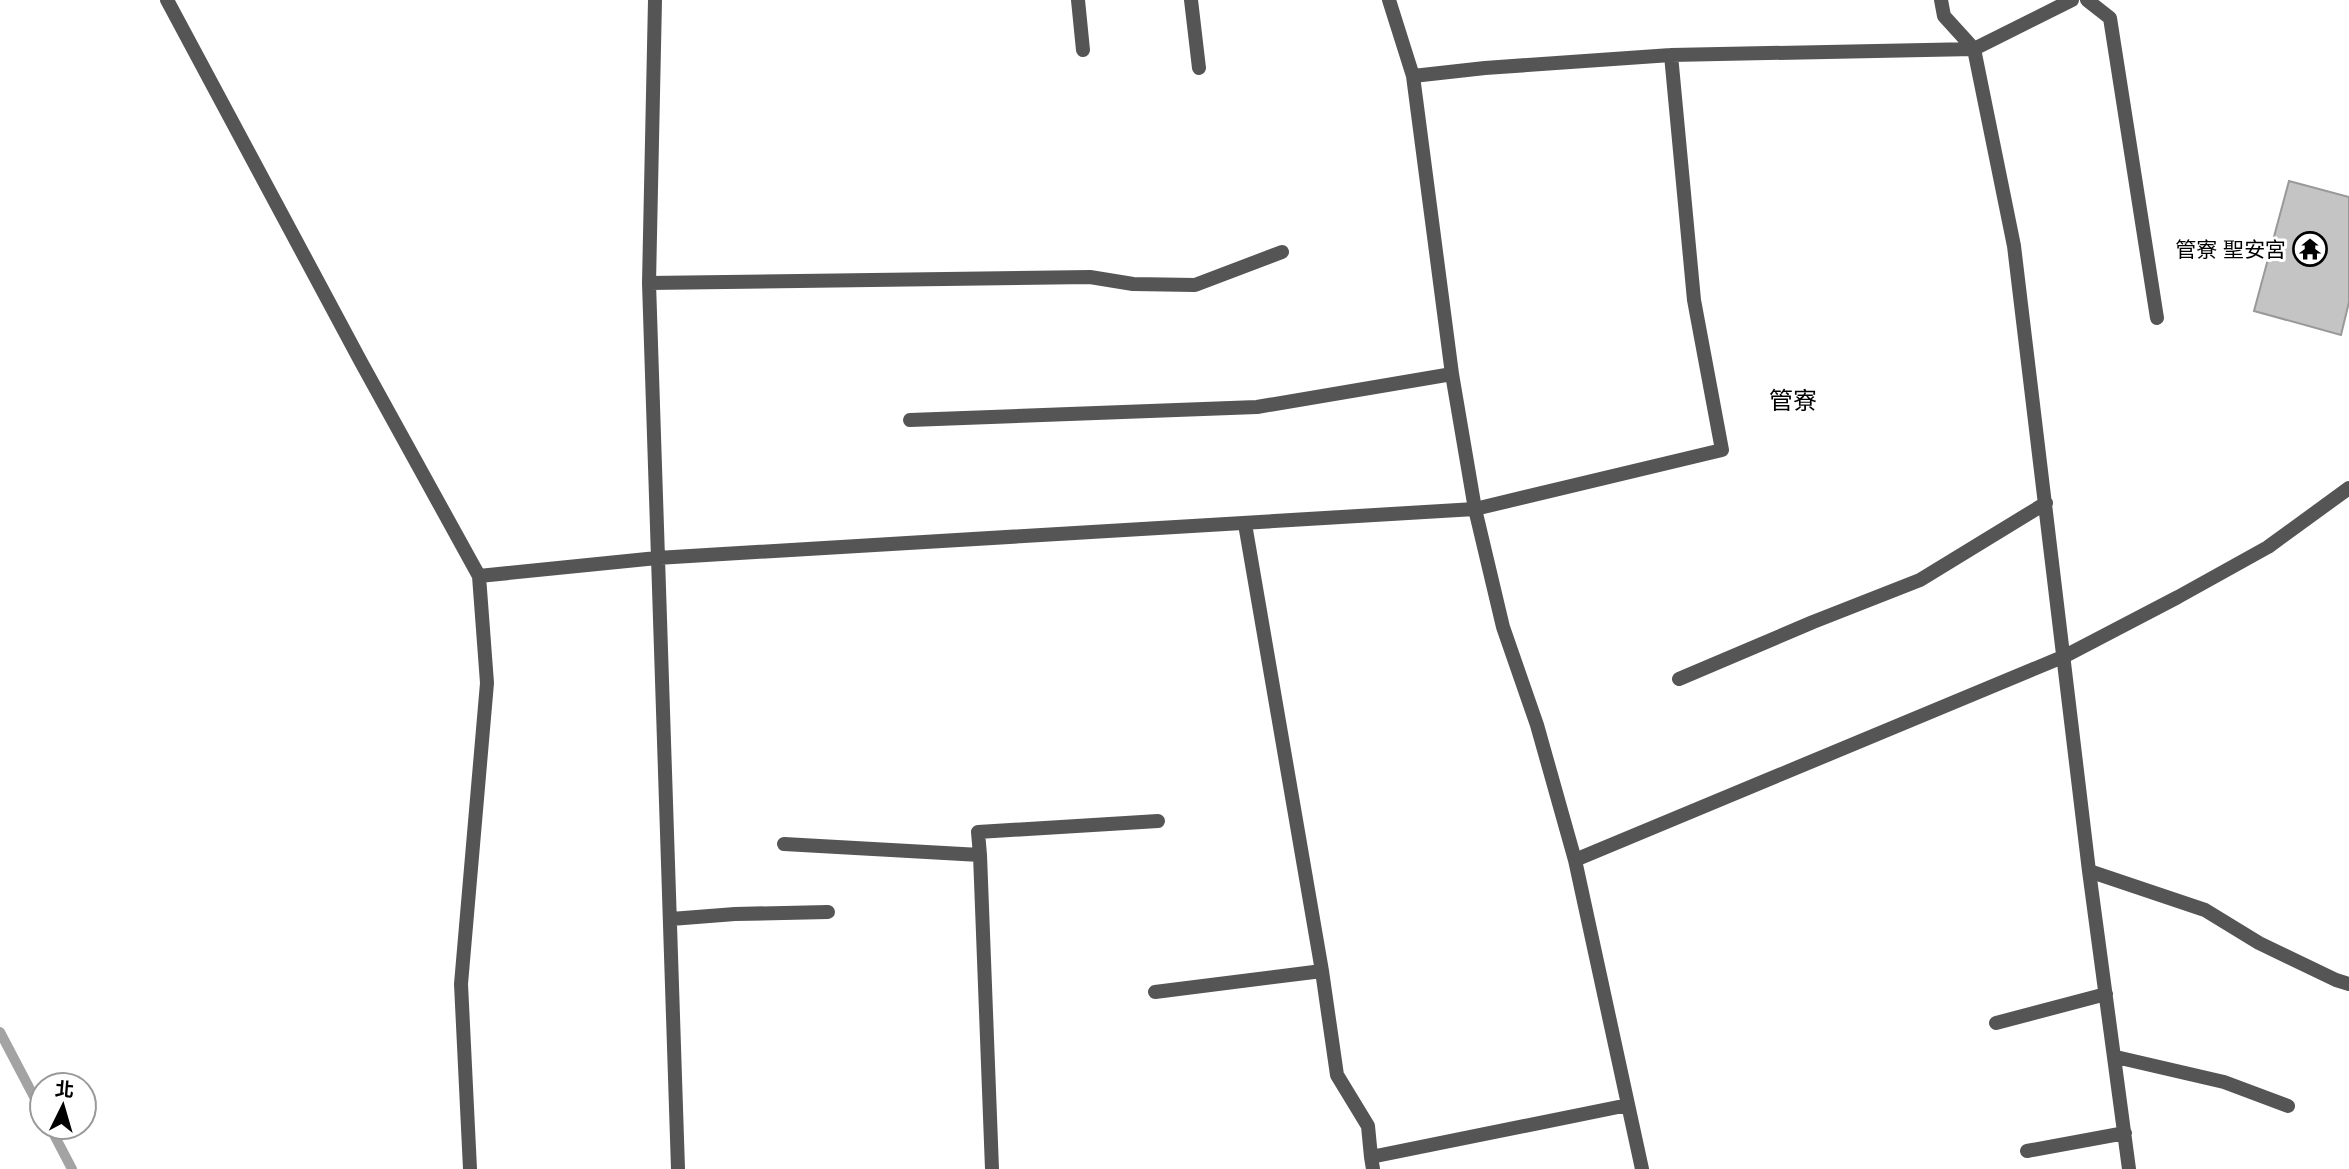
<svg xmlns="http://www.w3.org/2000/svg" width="2349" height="1169" viewBox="0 0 2349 1169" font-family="Quicksand,'Noto Sans TC',sans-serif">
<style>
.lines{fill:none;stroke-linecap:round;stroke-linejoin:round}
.stream{stroke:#a3a3a3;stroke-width:10}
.building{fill:#c4c4c4;stroke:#999;stroke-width:2}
.service{stroke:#555;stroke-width:14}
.labels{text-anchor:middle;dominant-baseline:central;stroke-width:6;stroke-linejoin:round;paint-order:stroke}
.poi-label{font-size:21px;fill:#000;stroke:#fff;text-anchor:end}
.quarter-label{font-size:24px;fill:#000;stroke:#fff}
</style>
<rect width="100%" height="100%" fill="#fff"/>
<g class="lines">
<path class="stream" d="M0,1032L42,1112
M50,1127L72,1169"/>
</g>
<path class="building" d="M2289,181L2349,197V302L2341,335L2254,311Z"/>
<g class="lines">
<path class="service" d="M167,0L361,362L479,576
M655,0L649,283L678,1169
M1078,0L1083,50
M1191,0L1199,68
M1389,0L1413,76L1452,374L1475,509L1503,627L1537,725L1575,860L1642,1169
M1941,0L1944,16L1974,49L2014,246L2089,871L2129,1169
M2087,0L2110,18L2157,318
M1413,76L1485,68L1671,55L1974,49L2072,0
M649,283L1090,277L1133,284L1195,285L1282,252
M910,420L1257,407L1452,374
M1679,679L1813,622L1920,580L2046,503
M784,844L980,855L992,1169
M980,855L978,832L1158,821
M1575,860L2065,656L2178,597L2268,547L2349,488
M2089,871L2205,910L2259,943L2336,980L2349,984
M671,919L735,914L828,912
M1322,971L1337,1075L1368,1126L1371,1157
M1155,992L1322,971L1245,524
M1996,1023L2106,994
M2116,1057L2224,1082L2288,1106
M2027,1151L2125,1133
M470,1169L461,984L487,683L479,576L657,558L1475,509L1722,450L1694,300L1671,55
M1373,1169L1371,1157L1628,1105"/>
</g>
<defs>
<g id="temple-ring" transform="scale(1.75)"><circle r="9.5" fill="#fff" stroke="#000" stroke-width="1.5"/><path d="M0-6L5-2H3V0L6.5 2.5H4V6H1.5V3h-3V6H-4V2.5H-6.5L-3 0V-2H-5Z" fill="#000"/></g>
</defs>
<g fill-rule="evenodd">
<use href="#temple-ring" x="2310" y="249"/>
</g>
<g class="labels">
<g class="poi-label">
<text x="2286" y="249">管寮 聖安宮</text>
</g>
<g class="quarter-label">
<text x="1793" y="400">管寮</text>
</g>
</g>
<g transform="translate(63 1106) rotate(5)"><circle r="33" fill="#ffffff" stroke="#999999" stroke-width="2"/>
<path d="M0-5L12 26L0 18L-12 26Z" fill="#000000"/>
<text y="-10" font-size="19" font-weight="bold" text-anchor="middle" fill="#000000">北</text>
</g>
</svg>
